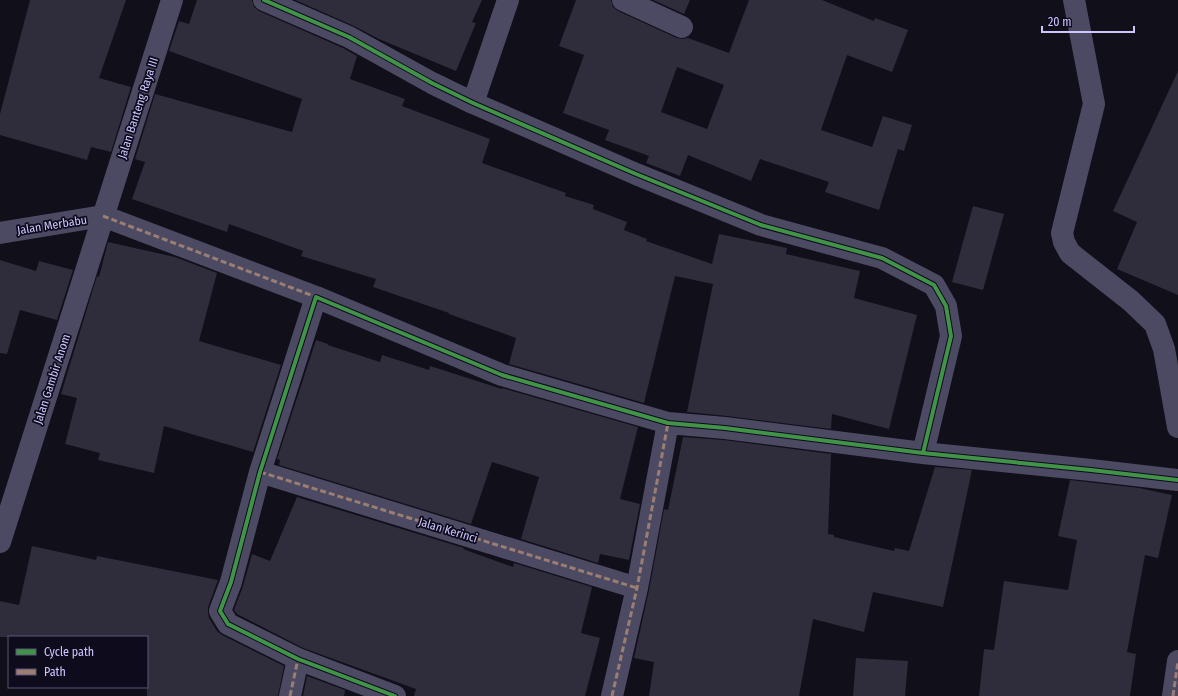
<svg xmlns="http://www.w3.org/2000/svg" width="1178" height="696" viewBox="0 0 1178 696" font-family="'Fira Sans Condensed',sans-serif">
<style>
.building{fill:#2f2c3c;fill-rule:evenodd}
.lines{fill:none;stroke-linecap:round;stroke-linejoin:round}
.minor{stroke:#4b4a62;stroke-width:22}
.tertiary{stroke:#4b4a62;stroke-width:22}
.quiet{stroke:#9b7d72;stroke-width:3;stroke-dasharray:6 3;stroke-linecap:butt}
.cycleway-casing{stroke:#0e0b1d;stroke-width:6}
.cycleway{stroke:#419447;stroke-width:4}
.labels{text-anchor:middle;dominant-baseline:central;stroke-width:3.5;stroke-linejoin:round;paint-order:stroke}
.street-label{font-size:12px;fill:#cec7ff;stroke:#0e0b1d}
</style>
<rect width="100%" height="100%" fill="#110f19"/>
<path class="building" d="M30,0H126L99,78L131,87L111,152L91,147L87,160L0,135V114Z
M197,0H252L254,7L259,11L343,48L357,56L350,79L405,99L402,106L490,139L482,163L566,193L565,196L594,205L593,209L627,222L624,230L647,239L646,241L712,264L719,234L787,248L786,254L860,271L854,298L917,315L889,429L832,414L831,429L727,416L687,412L713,284L675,276L644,403L509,364L516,338L449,314V313L373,287L376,279L301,256L303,251L229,224L227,232L132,199L145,162L135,159L155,94L292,132L302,99L169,51L179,21L189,24Z
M295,0H482L472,22L476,23L456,71L379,39L354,26Z
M576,0H611L613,7L618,11L677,38L683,39L688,38L729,53L749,0H822L874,21L875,18L908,30L892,72L847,55L821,130L872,147L883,116L912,125L904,151L898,149L879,210L825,192L829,182L760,159L751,181L688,155L680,176L646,163L649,156L605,140L609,130L563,113L584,55L559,46ZM677,67L724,85L707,129L661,112Z
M653,0H690L684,14Z
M1178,71V295L1117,269L1137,222L1113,211Z
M973,206L1004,214L983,290L952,282Z
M108,242L175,257L217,273L199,341L281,365L253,452L164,426L154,473L98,460L100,453L65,444L77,398L61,394L97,276L99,277Z
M0,260L36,271L39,261L73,270L57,320L20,310L7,354L0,353Z
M316,340L328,344V345L380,362L382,355L429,370L430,366L502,389V388L638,427L620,499L640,504L629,560L600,554L598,563L521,539L539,477L492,462L471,524L279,465L280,460L277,459Z
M683,437L724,440L831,454L828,534L834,535V537L894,551L895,548L909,551L935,467L972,470L943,607L873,592L864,632L813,619L799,696H649L654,662L634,658L649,590L664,509L668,510Z
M1070,480L1139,488L1172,495L1158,558L1145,555L1127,652L1136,654L1130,696H979L984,649L994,650L1004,581L1068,590L1077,540L1058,536Z
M297,497L464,548L463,549L513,567L514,563L592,587L581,633L600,638L585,696H414L416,689L303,648L237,614L234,610L243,586L252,554L270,561Z
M32,546L96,560L97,556L218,580L208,607V613L209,618L217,631L222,635L284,666L278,696H147V637H0V601L19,605Z
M856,658L908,661L905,696H853Z
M307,676L345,690L344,696H303Z"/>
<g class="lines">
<path class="minor" d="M264,0L349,37L432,83L473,103L636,174L761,225L882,258L934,285L946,306L951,336L923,453
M623,0L682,27
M1074,0L1094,104L1062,233L1064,242L1070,253L1131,301L1155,324L1164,349L1178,427
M473,103L508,0
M0,233L103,216L316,297
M260,472L637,588
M290,696L298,659
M395,696L298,659L228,624L220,611L231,582L260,472L316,297L502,375L668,423L725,428L923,453L1091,470L1178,480
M612,696L637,588L668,423
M1173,696L1178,661"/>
<path class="tertiary" d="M0,542L172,0"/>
<path class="quiet" d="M103,216L316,297
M260,472L637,588
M290,696L298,659
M612,696L637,588L668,423
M1173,696L1178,661"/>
<g class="cycleway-casing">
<path id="cycleway" d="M264,0L349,37L432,83L473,103L636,174L761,225L882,258L934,285L946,306L951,336L923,453
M395,696L298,659L228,624L220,611L231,582L260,472L316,297L502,375L668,423L725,428L923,453L1091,470L1178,480"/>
</g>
<use href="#cycleway" class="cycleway"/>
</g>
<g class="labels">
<g class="street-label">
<text transform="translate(138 108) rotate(-72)">Jalan Banteng Raya III</text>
<text transform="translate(52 225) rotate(-9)">Jalan Merbabu</text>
<text transform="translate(52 379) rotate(-72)">Jalan Gambir Anom</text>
<text transform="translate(448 530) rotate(17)">Jalan Kerinci</text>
</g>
</g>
<rect x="8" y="636" width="140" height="52" fill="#0e0b1d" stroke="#5b5677"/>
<rect x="16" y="649" width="20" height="6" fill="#419447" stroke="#5b5677"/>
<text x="44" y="656" font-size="12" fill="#cec7ff">Cycle path</text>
<rect x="16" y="669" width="20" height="6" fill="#9b7d72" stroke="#5b5677"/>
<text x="44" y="676" font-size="12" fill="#cec7ff">Path</text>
<path d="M1042 26v6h92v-6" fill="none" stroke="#cec7ff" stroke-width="2"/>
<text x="1048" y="26" font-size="12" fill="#cec7ff" stroke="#0e0b1d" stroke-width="3" paint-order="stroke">20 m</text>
</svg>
